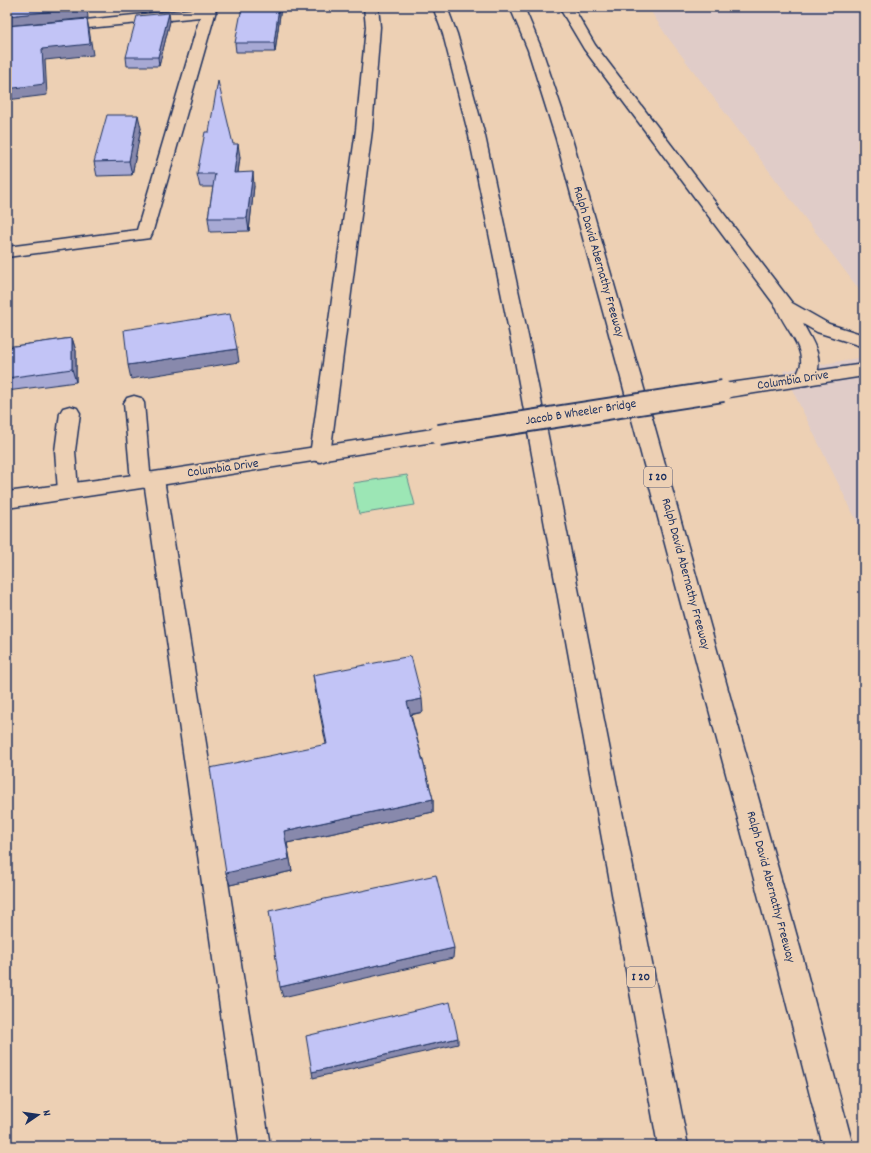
<svg xmlns="http://www.w3.org/2000/svg" width="871" height="1153" viewBox="0 0 871 1153" font-family="Dekko,sans-serif">
<style>
.built{fill:#e0ccc8}
.green{fill:#9ce6b5;stroke:#5c8a8a}
.lines{fill:none;stroke-linecap:round;stroke-linejoin:round}
.minor-casing{stroke:#1b2f5e;stroke-width:3}
.major-casing{stroke:#1b2f5e;stroke-width:3}
.highway-casing{stroke:#1b2f5e;stroke-width:3}
.minor{fill:#edd0b4;fill-rule:evenodd}
.major{fill:#edd0b4;fill-rule:evenodd}
.highway{fill:#edd0b4;fill-rule:evenodd}
.major-bridge-casing{stroke:#1b2f5e;stroke-width:24;stroke-linecap:butt}
.major-bridge{stroke:#edd0b4;stroke-width:20}
.wall{fill:#a7a9d4;stroke:#1b2f5e}
.shaded-wall{fill:#8889ac;stroke:#1b2f5e}
.building{fill:#c2c4f6;stroke:#1b2f5e}
.labels{text-anchor:middle;dominant-baseline:central;stroke-width:3.5;stroke-linejoin:round;paint-order:stroke}
.shield{fill:#edd0b4;stroke:#5a5f78;stroke-width:1}
.shield-label{font-size:12px;font-weight:bold;fill:#1b2f5e}
.street-label{font-size:13px;fill:#1b2f5e;stroke:#edd0b4}
</style>
<rect width="100%" height="100%" fill="#edd0b4"/>
<filter id="ink" filterUnits="userSpaceOnUse"><feTurbulence type="fractalNoise" baseFrequency=".025" numOctaves="2"/><feDisplacementMap in="SourceGraphic" scale="8" xChannelSelector="R" yChannelSelector="G"/><feConvolveMatrix kernelMatrix="1 2 1 2 8 2 1 2 1" color-interpolation-filters="sRGB"/></filter>
<g filter="url(#ink)">
<path class="built" d="M648,7H864V296L666,35Z
M864,357V536L783,371Z"/>
<path class="green" d="M407,475L415,505L359,514L353,483Z"/>
<g class="lines">
<g class="minor-casing">
<path id="minor" d="M203,7H217L152,234L150,238L7,257V247L137,230L200,17L7,36V28L203,8Z
M134,396L141,398L144,403L150,472L161,474L164,479L270,1146H240L145,488L134,486L131,481L124,403L127,398Z
M70,406L77,408L80,413L75,451L78,491L75,496L68,499L61,496L58,491L55,451L60,413L63,408Z"/>
</g>
<g class="major-casing">
<path id="major" d="M864,364V376L723,398L716,396L713,391L716,386L723,384Z
M439,428L446,430L449,435L446,440L154,486L149,485L141,488L7,508V492L141,474L146,475L154,472Z"/>
</g>
<g class="highway-casing">
<path id="highway" d="M364,7H378L380,27L372,130L330,455L327,460L320,462L313,460L310,455L356,130L366,27Z
M433,7H447L457,34L485,136L531,350L688,1146H658L513,350L469,136L443,34Z
M510,7H524L542,50L572,139L641,378L801,951L853,1146H823L773,951L621,378L556,139L528,50Z
M559,7H573L595,45L792,303L829,324L864,335V347L817,332L803,324C815,346 826,360 812,384L805,385L798,384L795,379C797,374 800,369 801,364C803,344 783,326 777,308L584,49Z"/>
</g>
<use href="#minor" class="minor"/>
<use href="#major" class="major"/>
<use href="#highway" class="highway"/>
<g class="major-bridge-casing">
<path id="major-bridge" d="M439,435L723,391"/>
</g>
<use href="#major-bridge" class="major-bridge"/>
</g>
<path class="wall" d="M281,7L275,52H236L235,43Z
M170,21L159,66H127L126,57Z
M141,128L132,175L97,176L94,162Z
M233,144L240,157L238,173L254,186L249,231L210,232L208,218L213,187H200L197,174Z
M72,338L76,351V382L7,391V347Z
M313,675L423,712L411,715L433,799V812L287,843L292,871L230,885L226,873L326,744L315,689Z"/>
<path class="shaded-wall" d="M87,7L88,18L7,26V16Z
M141,7H174L173,10L142,13Z
M279,7H281L275,52L274,43Z
M169,13L170,21L159,66L158,57Z
M87,19L89,29L93,55L45,60L47,95L7,100V89L42,49Z
M138,115L141,128L132,175L129,161Z
M238,144L240,157L236,186L234,173Z
M253,172L254,186L249,231L247,218Z
M72,338L76,351V382L72,369Z
M237,349L239,362L131,379L128,365Z
M422,699L423,712L408,715L407,702Z
M433,799V812L287,843L292,871L230,885L226,873L284,831Z
M454,948L453,958L283,997L280,987Z
M458,1038V1044L313,1078L312,1072Z"/>
<path class="building" d="M7,7H86V8L7,16Z
M242,7H279L274,43H235Z
M169,13L158,57H126L137,16Z
M87,19L90,44L42,49L44,84L7,89V26Z
M218,81L233,144H238L234,173L253,172L247,218H208L215,174H197L205,132H209Z
M107,115H138L129,161L94,162Z
M230,314L237,349L128,365L124,330Z
M72,338V369L7,378V347Z
M411,656L422,699L407,702L433,799L284,831L289,859L226,873L210,768L327,744L313,675Z
M436,875L454,948L280,987L269,911Z
M450,1002L458,1038L312,1072L306,1036Z"/>
</g>
<g class="labels">
<g class="shield">
<rect x="644" y="467" width="28" height="20" rx="3"/>
<rect x="627" y="967" width="28" height="20" rx="3"/>
</g>
<g class="shield-label">
<text x="658" y="477">I 20</text>
<text x="641" y="977">I 20</text>
</g>
<g class="street-label">
<text transform="translate(598 262) rotate(74)">Ralph David Abernathy Freeway</text>
<text transform="translate(793 381) rotate(-9)">Columbia Drive</text>
<text transform="translate(581 413) rotate(-9)">Jacob B Wheeler Bridge</text>
<text transform="translate(223 469) rotate(-8)">Columbia Drive</text>
<text transform="translate(685 574) rotate(75)">Ralph David Abernathy Freeway</text>
<text transform="translate(770 887) rotate(75)">Ralph David Abernathy Freeway</text>
</g>
</g>
<rect width="871" height="1153" fill="none" stroke="#edd0b4" stroke-width="24"/>
<rect x="12" y="12" width="847" height="1129" fill="none" stroke="#1b2f5e" stroke-width="1.5" filter="url(#ink)"/>
<g transform="translate(38 1115) rotate(77)" stroke="#edd0b4" stroke-width="3" paint-order="stroke">
<path d="M0-3L7 15L0 10L-7 15Z" fill="#1b2f5e"/>
<text y="-6" font-size="11" font-weight="bold" text-anchor="middle" fill="#1b2f5e">N</text>
</g>
</svg>
